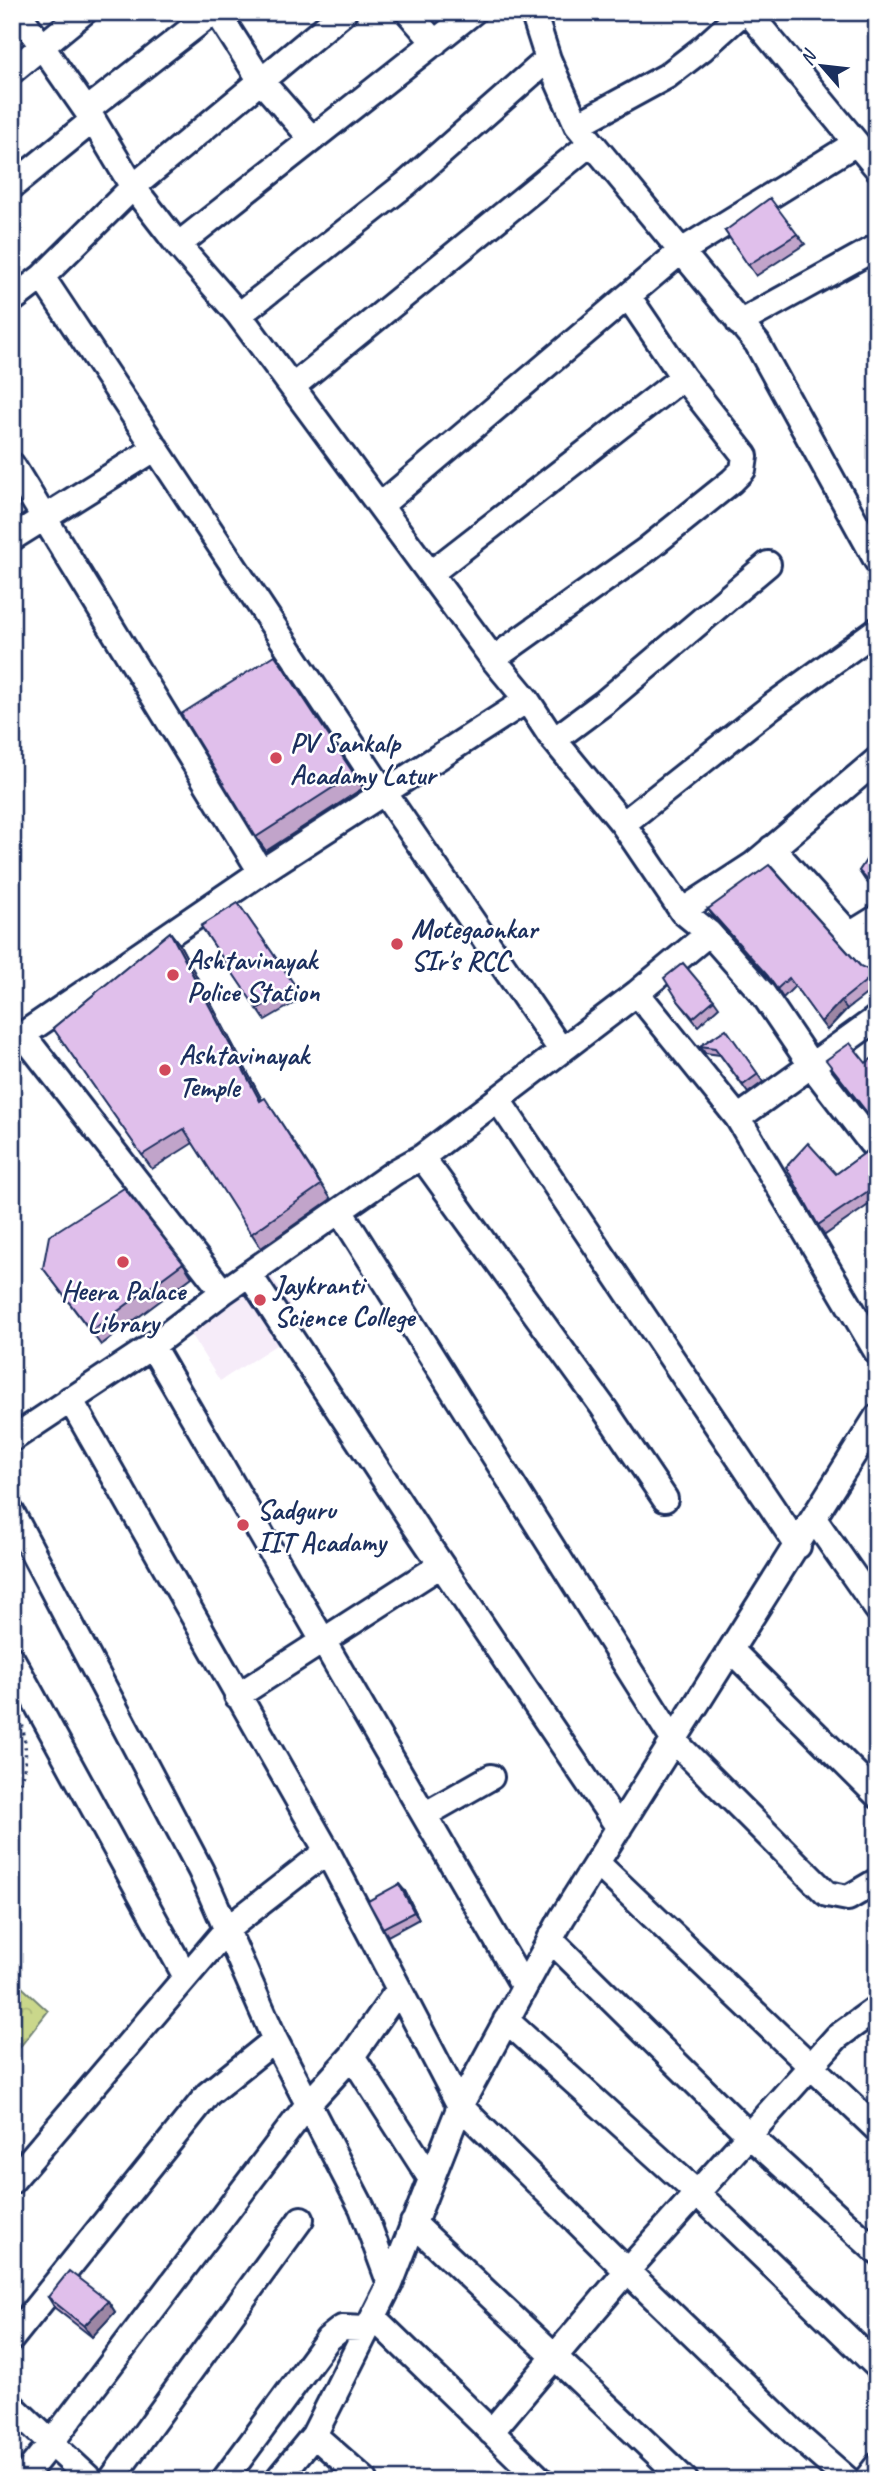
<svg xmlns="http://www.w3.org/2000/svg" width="889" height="2492" viewBox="0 0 889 2492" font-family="Caveat,sans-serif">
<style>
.built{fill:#f6ecf9}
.park{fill:url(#park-crowns);stroke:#728374;stroke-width:2}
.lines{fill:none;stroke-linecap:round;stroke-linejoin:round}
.minor-casing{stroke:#1b2f5e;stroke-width:30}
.path{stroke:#1b2f5e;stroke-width:3.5;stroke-dasharray:2 5;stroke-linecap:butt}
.minor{stroke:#fff;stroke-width:24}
.wall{fill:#c1a4ca;stroke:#1b2f5e;stroke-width:2}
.shaded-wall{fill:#9d86a4;stroke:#1b2f5e;stroke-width:2}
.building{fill:#e0bfeb;stroke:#1b2f5e;stroke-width:2}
.poi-dot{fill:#d1495b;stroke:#fff;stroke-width:2.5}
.labels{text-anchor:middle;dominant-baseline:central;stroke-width:5;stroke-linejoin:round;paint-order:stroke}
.poi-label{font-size:28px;font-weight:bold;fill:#1b2f5e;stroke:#fff;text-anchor:start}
</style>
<defs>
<pattern id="park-crowns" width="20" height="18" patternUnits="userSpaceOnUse" patternTransform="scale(1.75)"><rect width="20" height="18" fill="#cad78b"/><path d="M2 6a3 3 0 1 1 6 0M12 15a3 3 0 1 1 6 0" fill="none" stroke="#adb97a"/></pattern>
</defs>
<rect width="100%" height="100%" fill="#fff"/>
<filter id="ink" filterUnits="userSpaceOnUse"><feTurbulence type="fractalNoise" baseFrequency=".0143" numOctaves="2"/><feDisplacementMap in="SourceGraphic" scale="14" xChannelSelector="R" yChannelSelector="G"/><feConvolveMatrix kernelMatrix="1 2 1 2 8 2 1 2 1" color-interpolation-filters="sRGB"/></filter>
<g filter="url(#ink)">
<path class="built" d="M270,1274L304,1327L220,1381L189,1332Z"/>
<path class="park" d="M12,1978L48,2011L12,2057Z"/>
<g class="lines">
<g class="minor-casing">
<path id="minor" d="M18,12L93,120L133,187L178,245L239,315L493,659L527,700L550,735L623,824L682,911L709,933L763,994L811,1065L871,1143L877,1140
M217,12L261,81L312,139
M408,12L435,43
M533,12L548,59L577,125L757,343L877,561
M748,12L877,168
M12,71L84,12
M87,110L213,12
M577,125L667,76L702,49L743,12
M12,186L93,120
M178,245L473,12
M42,277L383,791L561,1050
M628,296L683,377
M12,300L42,277L133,187L344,12
M239,315L407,183L548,59
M739,323L877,247
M292,387L591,143
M12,465L261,872
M381,505L680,252L856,143
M12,538L156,448
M431,573L683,377L745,456L743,470L732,481L646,550L493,659
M554,740L605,702L768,564
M623,824L772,706L877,630
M772,848L877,965
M682,911L754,864L877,760
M851,934L877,918
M637,993L738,1118L877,1352
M23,1035L223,1292
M12,1042L261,872L527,700
M498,1100L798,1546
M738,1118L877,1018
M422,1157L603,1407L665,1499
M340,1211L674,1741L827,1894L848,1898L877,1881
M249,1274L415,1526L619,1828
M152,1346L524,1987
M12,1439L152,1346L223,1292L395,1172L422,1157L637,993L709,933
M12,1513L201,1871L275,2040L362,2208L390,2284
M814,1519L877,1609
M731,1650L877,1795
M12,1659L186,1977
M237,1696L441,1565
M426,1814L491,1777
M327,1851L460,2106L627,2271L800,2438L848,2480
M597,1863L877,2129
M550,1939L749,2135L877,2252
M506,2020L697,2193L877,2366
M352,2056L431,2179
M12,2181L226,1930L327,1851L70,1399
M413,2223L685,2480
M374,2318L541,2480
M12,2338L208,2094L275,2040
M12,2406L51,2443L309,2103L352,2056L399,1989
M491,2432L627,2271L837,2037L877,2008
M21,2480L51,2443L91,2480
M111,2480L301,2219
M224,2480L328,2339L342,2328L368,2329
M277,2480L314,2435
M365,2480L314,2435L390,2284L460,2106L562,1918L877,1417
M866,2480L877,2466"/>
</g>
<path class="path" d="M12,1802C27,1773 28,1755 22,1723"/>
<use href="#minor" class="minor"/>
</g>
<path class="wall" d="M725,231L797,234L805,244L756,276Z
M284,669L363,788L266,851L256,837Z
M877,847V892L865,880L859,871Z
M238,903L303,998L265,1020L201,926Z
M708,909L876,973L877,986L847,1009L827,1030L795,986L783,998L774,984L714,918Z
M170,932L180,945L262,1100L274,1112L331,1199L261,1248L193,1143L152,1169L53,1028Z
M714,1000L719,1007L698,1026L679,1002Z
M726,1029L763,1082L748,1093L720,1055L705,1053L700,1046Z
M877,1055V1123L875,1124L832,1068L866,1063Z
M877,1144V1199L825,1235L818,1225L836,1174Z
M183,1263L192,1277L101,1345L43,1268Z
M405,1891L419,1919L388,1936L383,1928Z
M48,2297L108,2301L115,2312L92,2337L55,2308Z"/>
<path class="shaded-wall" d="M170,932L180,945L270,1115L260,1101Z
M841,1001L847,1009L827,1030L821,1022Z
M399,1884L405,1891L419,1919L414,1912Z
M108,2301L115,2312L92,2337L84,2326Z"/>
<path class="building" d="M770,198L797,234L748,265L725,231Z
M275,655L354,774L256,837L181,714Z
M877,764V775L872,769Z
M877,847V890L859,871L870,854Z
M769,865L860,966L876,973L841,1001L821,1022L789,978L777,989L768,976L708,909Z
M238,903L296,987L257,1009L201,926Z
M170,932L260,1101L265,1098L321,1185L251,1234L184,1129L142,1155L53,1028Z
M683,963L714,1000L693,1018L679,1002L664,978Z
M726,1029L758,1074L743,1085L715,1048L700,1046Z
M850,1043L866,1063L877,1055V1110L869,1115L826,1060Z
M808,1143L836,1174L877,1144V1185L818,1225L786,1167Z
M124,1188L183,1263L91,1331L43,1268L49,1236Z
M399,1884L414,1912L383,1928L368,1901Z
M69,2271L108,2301L84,2326L48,2297Z"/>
</g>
<g class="poi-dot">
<circle cx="276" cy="758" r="7"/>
<circle cx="397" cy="944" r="7"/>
<circle cx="173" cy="975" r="7"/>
<circle cx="165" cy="1070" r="7"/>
<circle cx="123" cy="1262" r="7"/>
<circle cx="260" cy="1300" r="7"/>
<circle cx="243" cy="1525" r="7"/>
</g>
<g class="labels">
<g class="poi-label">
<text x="290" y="742">PV Sankalp<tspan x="290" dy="32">Acadamy Latur</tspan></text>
<text x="411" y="928">Motegaonkar<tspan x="411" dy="32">SIr's RCC</tspan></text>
<text x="187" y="959">Ashtavinayak<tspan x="187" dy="32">Police Station</tspan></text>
<text x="179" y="1054">Ashtavinayak<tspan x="179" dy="32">Temple</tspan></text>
<text x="274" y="1284">Jaykranti<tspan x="274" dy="32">Science College</tspan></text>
<text x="123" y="1290" text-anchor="middle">Heera Palace<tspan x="123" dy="32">Library</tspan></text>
<text x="257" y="1509">Sadguru<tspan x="257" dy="32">IIT Acadamy</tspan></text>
</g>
</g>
<rect width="889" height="2492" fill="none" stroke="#fff" stroke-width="42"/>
<rect x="21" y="21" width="847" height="2450" fill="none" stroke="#1b2f5e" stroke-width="2.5" filter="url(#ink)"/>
<g transform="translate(822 66) rotate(298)" stroke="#ffffff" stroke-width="5" paint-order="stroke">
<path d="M0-5L12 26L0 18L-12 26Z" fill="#1b2f5e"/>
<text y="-10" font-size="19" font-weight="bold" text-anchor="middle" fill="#1b2f5e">N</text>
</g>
</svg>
